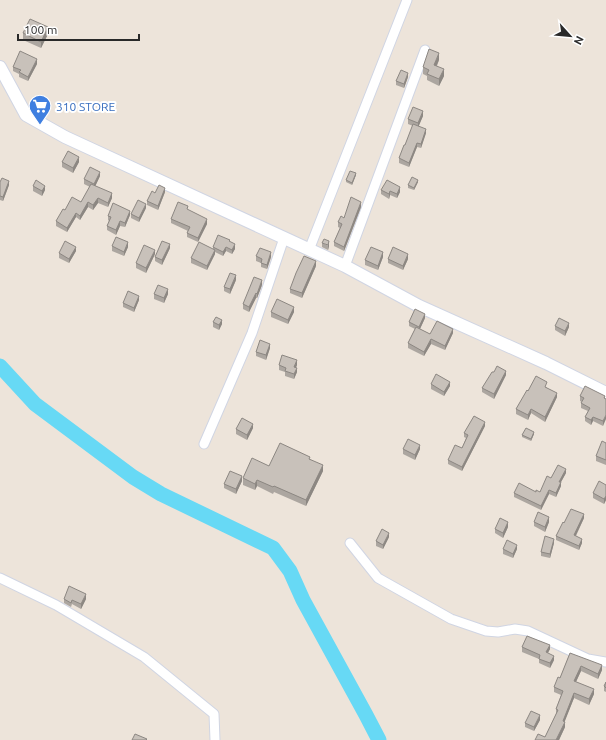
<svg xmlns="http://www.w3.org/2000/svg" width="606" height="740" viewBox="0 0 606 740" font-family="Ubuntu,sans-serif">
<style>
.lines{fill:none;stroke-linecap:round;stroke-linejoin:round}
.river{stroke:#67d9f5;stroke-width:15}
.minor-casing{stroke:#d0d5e3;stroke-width:11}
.tertiary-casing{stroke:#d0d5e3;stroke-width:14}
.minor{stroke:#fff;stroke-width:9}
.tertiary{stroke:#fff;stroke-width:12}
.wall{fill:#aca6a0}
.shaded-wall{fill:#8c8782}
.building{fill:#c8c1ba;stroke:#8c8782}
.labels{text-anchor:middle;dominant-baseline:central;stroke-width:4;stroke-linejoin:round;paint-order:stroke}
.shop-label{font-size:12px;fill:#366cbe;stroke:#fff;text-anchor:start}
</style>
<rect width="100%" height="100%" fill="#ede4da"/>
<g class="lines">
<path class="river" d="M0,366L35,404L133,477L161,494L273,548L290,571L303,600L366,715L379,740"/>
<g class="minor-casing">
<path id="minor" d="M309,250L407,0
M345,266L425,50
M204,444L252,333L284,238
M350,543L378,578L451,619L486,631L498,632L515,629L528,631L588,659L606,662
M0,578L56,605L144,657L214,714L215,740"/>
</g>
<g class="tertiary-casing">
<path id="tertiary" d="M0,67L26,115L65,137L345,266L419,306L546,363L606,393"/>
</g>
<use href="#minor" class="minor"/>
<use href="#tertiary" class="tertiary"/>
</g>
<path class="wall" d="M23,33L48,34L41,48L23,40Z
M439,60L437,66L444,76L439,86L427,80V76L423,74V67Z
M37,64L28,81L19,77V74L13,71V67Z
M408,77L404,88L396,85V81Z
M423,116L418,126L426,133L421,148L417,147L409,167L399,163V158L405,145L413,126L408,124V119Z
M62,162H79L73,173L62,167Z
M356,175L352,185L346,182V180Z
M100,176L95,186L112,198L108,207L98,203L93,210L88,207L80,220L76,217L67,232L56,226V221L65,210L81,202L90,187L84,184V179Z
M0,182L9,185L3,201L0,200Z
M418,182L414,190L408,188V185Z
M33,186L45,190L42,196L33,191Z
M381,190L400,192L397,198L390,195L389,199L381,194Z
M165,192L158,210L147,205V201L155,193Z
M361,207L344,251L334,246V242L340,228L338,227V222L344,218Z
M146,208L139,222L131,218V214Z
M188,210L207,224L198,242L187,237V233L188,231L171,223V219Z
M130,215L125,227L120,226L116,235L107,230V226L109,221L108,220V216Z
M230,242L235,249L232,254L226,251L223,256L215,252V254L207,270L191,263V258L213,249V247Z
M322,243L329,246L328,250L322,247Z
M112,246L128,247L124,256L112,251Z
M170,248L162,265L155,261V257Z
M76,251L69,263L59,258V253Z
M155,254L146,273L136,268V263Z
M256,256L271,257L267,269L261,267V263L256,261Z
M383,257L378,270L365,265V260Z
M388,259H408L403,270L388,263Z
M316,266L302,298L290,293V289Z
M236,280L230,294L224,291V287Z
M262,285L257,298H256L249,312L243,309V304Z
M154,294H168L164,303L154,299Z
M139,300L134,312L123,307V303Z
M271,312H294L288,324L271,317Z
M425,318L420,329L430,334L453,333L445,350L431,344L424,356L408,348V343L415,329L409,326V322Z
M213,322L222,324L219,330L213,327Z
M555,326L569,327L565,336L555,330Z
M270,348L266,360L256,356V352Z
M279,365H297L296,368L297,372L294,379L285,376V372L279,370Z
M494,372L506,375L494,399L482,392V388Z
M431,384L450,386L444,396L431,389Z
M547,387V388L557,397L545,422L531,413L528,420L516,414V409L528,391Z
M580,396H605L603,426L593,421L591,425L585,421V417L588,411L581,408V403L582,402L580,401Z
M485,426L462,471L448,464V460L462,448L466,438L464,437V433Z
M253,428L247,440L236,434V429Z
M534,434L531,441L522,437V435Z
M606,443V465L596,461V456Z
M403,449H420L415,460L403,454Z
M310,459L323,471L306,506L274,492L273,494L257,486L255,490L243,485V478L269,466Z
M566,473L561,482V486L556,497L549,494L541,510L514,497V493L536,492H540L551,478Z
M242,481L236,494L224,488V484Z
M606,485V500L604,504L593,498V493Z
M584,518L576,536L582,543L579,550L556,540V536L564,523Z
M534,522H549L545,532L534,526Z
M508,527L503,538L495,533V529Z
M389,537L383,549L376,546V541Z
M554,543L550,558L541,556V552Z
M503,549H517L513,558L503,554Z
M64,599H86L81,609L72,604L71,607L64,603Z
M522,647L550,649L547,653L554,660L550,668L539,663V659L522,652Z
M570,653L602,670L598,679L581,671L576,682L594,694L589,705L574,698L564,722L565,727L559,740H535L545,737L556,714V709L561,695L554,692V687L560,678Z
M606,682V692L604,691V686Z
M540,720L534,731L525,727V723Z"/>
<path class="shaded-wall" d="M48,27V34L41,48V42Z
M439,53V60L434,71V65Z
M37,59V64L28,81V77Z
M444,69V76L439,86V79Z
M408,73V77L404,88V84Z
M423,111V116L418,128V123Z
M426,129V133L421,148V144Z
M417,143V147L409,167V163Z
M79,157V162L73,173V168Z
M100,172V176L94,189V184Z
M356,173V175L352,185V183Z
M418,180V182L414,190V188Z
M9,181V185L3,201V197Z
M45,186V190L42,196V191Z
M400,187V192L397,198V194Z
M165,188V192L158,210V206Z
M390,191V195L389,199V194Z
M112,193V198L108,207V203Z
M98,198V203L93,210V205Z
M88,202V207L80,220V216Z
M361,202V207L344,251V247Z
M146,204V208L139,222V218Z
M130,211V215L125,227V223Z
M76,213V217L67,232V228Z
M207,219V224L198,242V238Z
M120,221V226L116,235V230Z
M329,241V246L328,250V245Z
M128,242V247L124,256V252Z
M170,244V248L162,265V260Z
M235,244V249L232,254V250Z
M76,247V251L69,263V259Z
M226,247V251L223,256V252Z
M155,250V254L146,273V268Z
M215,250V254L207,270V266Z
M271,252V257L267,269V265Z
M383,252V257L378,270V266Z
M408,254V259L403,270V266Z
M316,261V266L302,298V293Z
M236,275V280L230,294V289Z
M262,280V285L257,298V294Z
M168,289V294L164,303V298Z
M256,293V298L249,312V307Z
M139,296V300L134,312V308Z
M294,307V312L288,324V320Z
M425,314V318L419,331V327Z
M222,320V324L219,330V325Z
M569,323V327L565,336V331Z
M453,329V333L445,350V346Z
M431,339V344L424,356V352Z
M270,344V348L266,360V355Z
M297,360V365L294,371V367Z
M297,368V372L294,379V374Z
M506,371V375L494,399V394Z
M450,382V386L444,396V392Z
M557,393V397L545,422V417Z
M531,409V413L528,420V415Z
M606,415V419L603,426V421Z
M593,417V421L591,425V420Z
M485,422V426L462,471V467Z
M253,424V428L247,440V435Z
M534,432V434L531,441V439Z
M420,445V449L415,460V455Z
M323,465V471L306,506V500Z
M566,469V473L561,482V486L556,497V493L559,482Z
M242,476V481L236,494V489Z
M257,480V486L255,490V484Z
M549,490V494L541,510V506Z
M606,496V500L604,504V499Z
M584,514V518L574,539V535Z
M549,517V522L545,532V527Z
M508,522V527L503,538V533Z
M389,533V537L383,549V545Z
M554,539V543L550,558V554Z
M582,539V543L579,550V546Z
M517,545V549L513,558V554Z
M86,594V599L81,609V604Z
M550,645V649L546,657V652Z
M554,656V660L550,668V663Z
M602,665V670L598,679V674Z
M581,666V671L574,686V681Z
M594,689V694L589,705V699Z
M574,693V698L563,726V721Z
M540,715V720L534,731V727Z
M565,722V727L559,740H556Z"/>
<path class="building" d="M30,19L48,27L41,42L23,33Z
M429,49L439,53L434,65L444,69L439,79L427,74L429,70L423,67Z
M20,51L37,59L28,77L19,72L21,70L13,67Z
M401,70L408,73L404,84L396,81Z
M413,107L423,111L418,123L408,119Z
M413,124L426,129L421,144L417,143L409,163L399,158L404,145H405Z
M68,151L79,157L73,168L62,162Z
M90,167L100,172L94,184L84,179Z
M350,171L356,173L352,183L346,180Z
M412,177L418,180L414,188L408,185Z
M2,178L9,181L3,197L0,196V182Z
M36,180L45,186L42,191L33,186Z
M387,180L400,187L397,194L390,191L389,194L381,190Z
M91,184L112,193L108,203L98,198L93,205L88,202L80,216L76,213L67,228L56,221L63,209L65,210L72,197L81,202Z
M159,185L165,188L158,206L147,201L152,191L155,193Z
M351,197L361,202L344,247L334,242L342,224L338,222L341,216L344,218Z
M138,200L146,204L139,218L131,214Z
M178,202L188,206L187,209L207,219L198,238L187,233L190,227L171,219Z
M113,203L130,211L125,223L120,221L116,230L107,226L111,217L108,216Z
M218,235L230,240L229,241L235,244L232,250L226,247L223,252L213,247Z
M116,237L128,242L124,252L112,246Z
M324,239L329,241L328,245L322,243Z
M65,241L76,247L69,259L59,253Z
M162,241L170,244L162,260L155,257Z
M199,242L215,250L207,266L191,258Z
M144,245L155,250L146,268L136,263Z
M371,247L383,252L378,266L365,260Z
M393,247L408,254L403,266L388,259Z
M260,248L271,252L267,265L261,263L262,259L256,256Z
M304,256L316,261L302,293L290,289L296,273Z
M230,273L236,275L230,289L224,287Z
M254,277L262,280L257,294L256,293L249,307L243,304Z
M158,285L168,289L164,298L154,294Z
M128,291L139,296L134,308L123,303Z
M277,299L294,307L288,320L271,312Z
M415,309L425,314L419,327L409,322Z
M216,317L222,320L219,325L213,322Z
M559,318L569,323L565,331L555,326Z
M437,321L453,329L445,346L431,339L424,352L408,343L416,327L430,334Z
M260,340L270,344L266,355L256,352Z
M282,355L297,360L294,367L297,368L294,374L285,371L286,368L279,365Z
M497,366L506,371L494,394L482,388L492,372H494Z
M436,374L450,382L444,392L431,384Z
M536,376L547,382L545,387L557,393L545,417L531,409L528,415L516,409L527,390L528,391Z
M585,386L605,396L604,398L606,399V415L603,421L593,417L591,420L585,417L590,408L581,403L584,398L580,396Z
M474,416L485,422L462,467L448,460L455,445L462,448L468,435L464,433Z
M242,418L253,424L247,435L236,429Z
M526,428L534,432L531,439L522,435Z
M408,439L420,445L415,455L403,449Z
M602,441L606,443V460L596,456Z
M280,443L310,457L309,459L323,465L306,500L274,486L273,487L257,480L255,484L243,478L252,458L269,466Z
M558,465L566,469L559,482H561L556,493L549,490L541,506L514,493L519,483L536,492V490L540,492L547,476L551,478Z
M230,471L242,476L236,489L224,484Z
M599,481L606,485V496L604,499L593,493Z
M571,509L584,514L574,535L582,539L579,546L556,536L563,522L564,523Z
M538,512L549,517L545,527L534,522Z
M500,518L508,522L503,533L495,529Z
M382,529L389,533L383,545L376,541Z
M545,536L554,539L550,554L541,552Z
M507,540L517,545L513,554L503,549Z
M69,586L86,594L81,604L72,600L71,603L64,599Z
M527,636L550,645L546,652L554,656L550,663L539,659L540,655L522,647Z
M570,653L602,665L598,674L581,666L574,681L594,689L589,699L574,693L563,721L565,722L556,740H535L538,734L545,737L558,710L556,709L563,691L554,687L558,677L560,678Z
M606,682V688L604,686Z
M531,711L540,715L534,727L525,723Z
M135,734L147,739L146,740H132Z"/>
<defs>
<g id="supermarket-pin" transform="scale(1.15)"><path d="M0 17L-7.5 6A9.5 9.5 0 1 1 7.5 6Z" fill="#3f7fe0" stroke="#fff"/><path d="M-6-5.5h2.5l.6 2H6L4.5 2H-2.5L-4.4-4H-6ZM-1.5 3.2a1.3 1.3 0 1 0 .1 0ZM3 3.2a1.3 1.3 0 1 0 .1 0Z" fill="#fff"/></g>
</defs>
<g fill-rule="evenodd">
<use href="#supermarket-pin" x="40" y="106"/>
</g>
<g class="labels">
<g class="shop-label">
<text x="56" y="106">310 STORE</text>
</g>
</g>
<g transform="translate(570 36) rotate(117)" stroke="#ffffff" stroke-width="3" paint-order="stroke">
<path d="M0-3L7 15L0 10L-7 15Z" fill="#292929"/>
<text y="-6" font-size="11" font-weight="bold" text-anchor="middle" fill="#292929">N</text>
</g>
<path d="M18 34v6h121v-6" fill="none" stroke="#292929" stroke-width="2"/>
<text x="24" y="34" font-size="12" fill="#292929" stroke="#ffffff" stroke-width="3" paint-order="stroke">100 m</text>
</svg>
